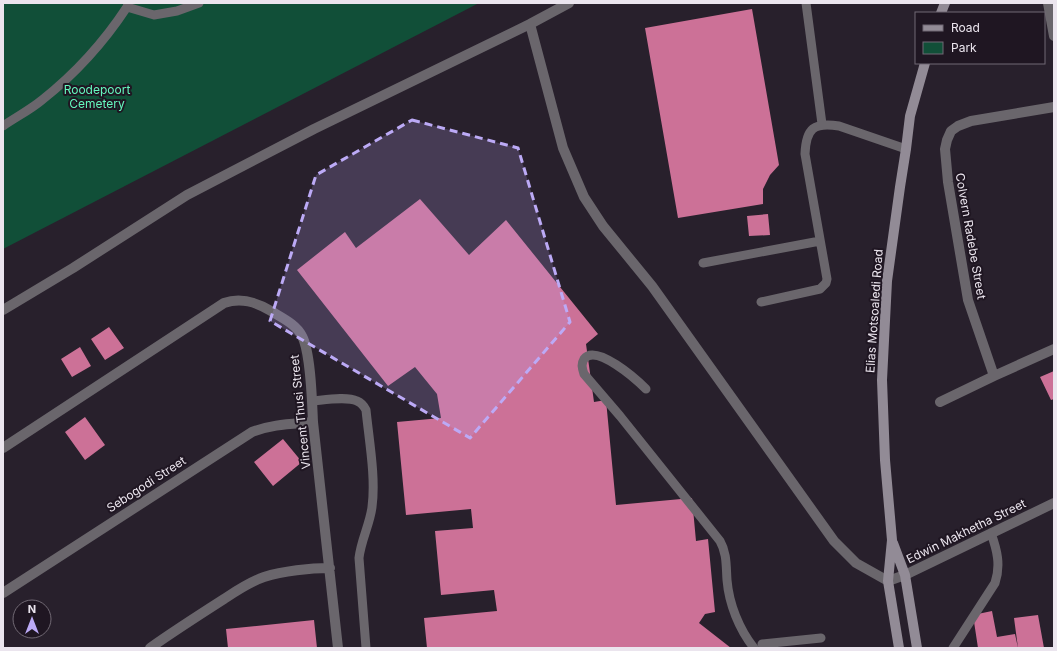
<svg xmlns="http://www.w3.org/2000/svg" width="1057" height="651" viewBox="0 0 1057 651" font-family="Inter,sans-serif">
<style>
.green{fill:#114f38}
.building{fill:#cc7197}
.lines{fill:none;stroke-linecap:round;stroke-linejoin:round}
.service{stroke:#6a666c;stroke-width:9}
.minor{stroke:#6a666c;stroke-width:10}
.secondary{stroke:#928b96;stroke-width:10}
.marked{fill:#bcaaf6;fill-opacity:0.2;stroke:#bcaaf6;stroke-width:3;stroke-dasharray:8 5;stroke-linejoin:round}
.labels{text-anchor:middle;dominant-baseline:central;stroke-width:4;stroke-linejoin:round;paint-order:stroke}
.park-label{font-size:12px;fill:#65f8be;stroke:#1f1622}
.street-label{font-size:12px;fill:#ebe5ee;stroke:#1f1622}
</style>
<rect width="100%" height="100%" fill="#28202c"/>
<path class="green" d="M3,3H479L3,249Z"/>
<path class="building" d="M752,9L779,165L770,175L763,189V204L678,218L645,28Z
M420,199L469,255L506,220L598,334L586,344L594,402L606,400L616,505L692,498L696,541L708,539L715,612L705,614L699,623L731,648H427L424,618L497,611L494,590L441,595L435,531L473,528L471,509L406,515L397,422L441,418L437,394L415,367L388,386L297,270L345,232L356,248Z
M768,214L770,235L749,236L747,216Z
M109,327L124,348L105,360L91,339Z
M80,347L91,366L72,377L61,359Z
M1054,371V399L1051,400L1040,377Z
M85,417L105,445L85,460L65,432Z
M283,439L302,462L273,486L254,462Z
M992,611L997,637L1015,634L1018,648H978L973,615Z
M1038,615L1044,648H1018L1014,618Z
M314,620L317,648H228L226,629Z"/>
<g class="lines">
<path class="service" d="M806,3L822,124
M127,7L154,15L177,11L199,3
M3,126C16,117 30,110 42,100C75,74 104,42 127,7L128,3
M703,263L820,241
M761,302L820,289L826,283L827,279L805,154C806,128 814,122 839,126L906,149
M646,389C637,380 596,343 584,359C581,364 582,368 584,374L620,416L720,541C727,553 726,566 727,580C729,604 739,629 754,648
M312,401C324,400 347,396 357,401C362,403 364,406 366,410C369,440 376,478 372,507C370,524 361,540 359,558L366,648
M762,644L821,638
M953,648L995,583C1001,565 997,550 991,533"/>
<path class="minor" d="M1048,3L1054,36
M530,24L563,148L584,197L603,226L652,286L834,541L856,563L888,581L905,575L1054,503
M3,310L73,268L187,195L314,129L530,24L569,3
M994,376L968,300L948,182L945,149L947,140L951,131L958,126L971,121L1054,107
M940,402L994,376L1054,349
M3,448L224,303C241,297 256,302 271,311C282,318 296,324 302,336C311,353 312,402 313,422L338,648
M3,593L252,432C272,424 292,424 313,422
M150,648C174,631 199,615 224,599C236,591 249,582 264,577C283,571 310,568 330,568"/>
<path class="secondary" d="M941,13L945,3
M893,543L905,575L917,648
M899,648L888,581L892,540L885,460L882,380L887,281L900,187L906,149L910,116L925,63"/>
</g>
<path class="marked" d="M412,120L518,148L570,322L470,438L270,321L316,175Z"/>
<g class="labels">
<g class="park-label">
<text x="97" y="89">Roodepoort<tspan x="97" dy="14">Cemetery</tspan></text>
</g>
<g class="street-label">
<text transform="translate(971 236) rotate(80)">Colvern Radebe Street</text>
<text transform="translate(874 311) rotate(-86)">Elias Motsoaledi Road</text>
<text transform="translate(300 412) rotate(-96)">Vincent Thusi Street</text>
<text transform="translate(146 484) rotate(-33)">Sebogodi Street</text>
<text transform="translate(966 531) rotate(-26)">Edwin Makhetha Street</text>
</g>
</g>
<rect width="1057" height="651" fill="none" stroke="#ebe5ee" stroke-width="8"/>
<rect x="915" y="12" width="130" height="52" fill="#1f1622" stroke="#716974"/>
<rect x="923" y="25" width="20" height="6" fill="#928b96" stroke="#716974"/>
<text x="951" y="32" font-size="12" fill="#ebe5ee">Road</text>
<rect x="923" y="42" width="20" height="12" fill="#114f38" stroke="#716974"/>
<text x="951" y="52" font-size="12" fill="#ebe5ee">Park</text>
<g transform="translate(32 619)"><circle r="19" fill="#1f1622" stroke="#716974"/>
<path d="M0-3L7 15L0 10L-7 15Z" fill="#bcaaf6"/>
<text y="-6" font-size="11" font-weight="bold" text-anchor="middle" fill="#ebe5ee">N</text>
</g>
</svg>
